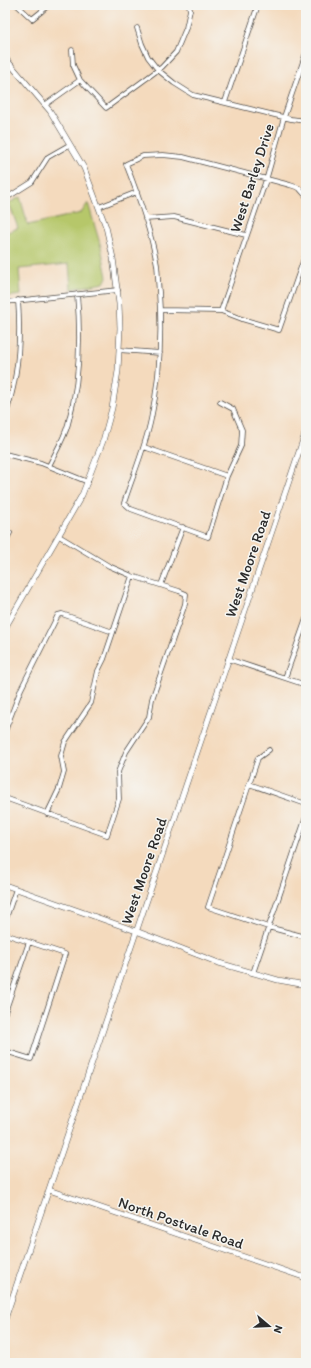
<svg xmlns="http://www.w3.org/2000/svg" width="311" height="1368" viewBox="0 0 311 1368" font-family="Itim,sans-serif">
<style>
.green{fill:#b6c76a;stroke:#70794a}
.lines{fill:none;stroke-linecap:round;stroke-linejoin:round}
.minor-casing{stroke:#494541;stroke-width:5.5}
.tertiary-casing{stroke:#494541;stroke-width:6}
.minor{stroke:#fff;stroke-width:4}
.tertiary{stroke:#fff;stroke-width:5}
.labels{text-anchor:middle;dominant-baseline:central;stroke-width:3;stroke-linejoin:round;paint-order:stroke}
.street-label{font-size:15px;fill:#2b2b2b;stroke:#f6f6f2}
</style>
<rect width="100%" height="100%" fill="#f6f6f2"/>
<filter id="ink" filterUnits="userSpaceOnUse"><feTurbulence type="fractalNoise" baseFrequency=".025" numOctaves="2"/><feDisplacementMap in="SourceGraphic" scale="8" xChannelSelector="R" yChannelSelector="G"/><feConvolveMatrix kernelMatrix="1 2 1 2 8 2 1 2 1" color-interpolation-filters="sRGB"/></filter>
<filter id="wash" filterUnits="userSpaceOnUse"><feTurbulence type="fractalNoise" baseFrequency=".012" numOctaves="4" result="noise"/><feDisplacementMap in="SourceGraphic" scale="16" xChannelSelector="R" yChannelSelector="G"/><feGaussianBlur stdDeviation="0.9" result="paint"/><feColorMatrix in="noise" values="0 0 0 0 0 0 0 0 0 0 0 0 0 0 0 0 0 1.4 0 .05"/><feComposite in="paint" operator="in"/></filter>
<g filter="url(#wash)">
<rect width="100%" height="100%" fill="#f4dabd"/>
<path class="green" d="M20,197L28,225L81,213L88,203L101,247L107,277L104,283L71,289L69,264L19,269L21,295L5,297V233L18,228L9,203Z"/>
</g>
<g filter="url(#ink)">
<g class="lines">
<g class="minor-casing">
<path id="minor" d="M17,5L32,19L42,11L49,5
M137,28L142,44L148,57L158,70L174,83L193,95L291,119L306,121
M72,50L73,65L80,80L106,108L162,67L176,52L186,28L190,10L189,5
M225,102L258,5
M45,105L80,80
M5,199L32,182L48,157L69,145
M99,207L137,192
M145,219L174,217L246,235
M5,302L118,290
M160,310L221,311L242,319L279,330L306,253
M221,311L267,177L284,117L306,53
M119,350L160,353
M220,402L233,409L242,430L241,446L227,476L208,537L131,509L124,503C133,475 145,448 151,419C160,378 162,334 159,292C158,283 158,274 157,265C151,230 139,197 126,164L143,156L163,155L183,157L290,185L299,188L306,196
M5,416C18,380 21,339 18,300
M144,447L227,476
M5,454L41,463L88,482
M49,466C55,453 64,439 68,424C80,382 81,337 77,294
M5,530L10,533L5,542
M161,585L183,527
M228,659L306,685
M285,678L306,619
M5,731L21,689L58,615L62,614L113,632
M269,750L258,758L208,907L268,927L306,937
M249,784L306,804
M5,798L107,835L119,799L118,772L126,752L149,717L152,699L185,604L186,594L179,591L132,576L109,566L59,536
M47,814L59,789L64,772L61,756L65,742L91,703L98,671L104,659L132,576
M5,921L16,889
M5,934L65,954L31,1059L5,1051
M253,973L306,817
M5,1012L29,942"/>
</g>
<g class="tertiary-casing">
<path id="tertiary" d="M5,58L50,111L84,168L106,227L113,258L119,304L120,328L118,371L112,408L103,441L82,495L5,628
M5,885L136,931L219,963L278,980L306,985
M49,1190L306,1278
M5,1319L306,431"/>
</g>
<use href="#minor" class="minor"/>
<use href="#tertiary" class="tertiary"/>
</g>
</g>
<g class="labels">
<g class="street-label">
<text transform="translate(252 178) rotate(-72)">West Barley Drive</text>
<text transform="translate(248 564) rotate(-71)">West Moore Road</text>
<text transform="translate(144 871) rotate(-71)">West Moore Road</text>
<text transform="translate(181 1223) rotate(19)">North Postvale Road</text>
</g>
</g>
<rect width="311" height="1368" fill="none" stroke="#f6f6f2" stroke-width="20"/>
<g transform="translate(269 1326) rotate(109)" stroke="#f6f6f2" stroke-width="3" paint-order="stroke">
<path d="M0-3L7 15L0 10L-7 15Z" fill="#2b2b2b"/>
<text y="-6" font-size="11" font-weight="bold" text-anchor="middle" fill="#2b2b2b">N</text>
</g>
</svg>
